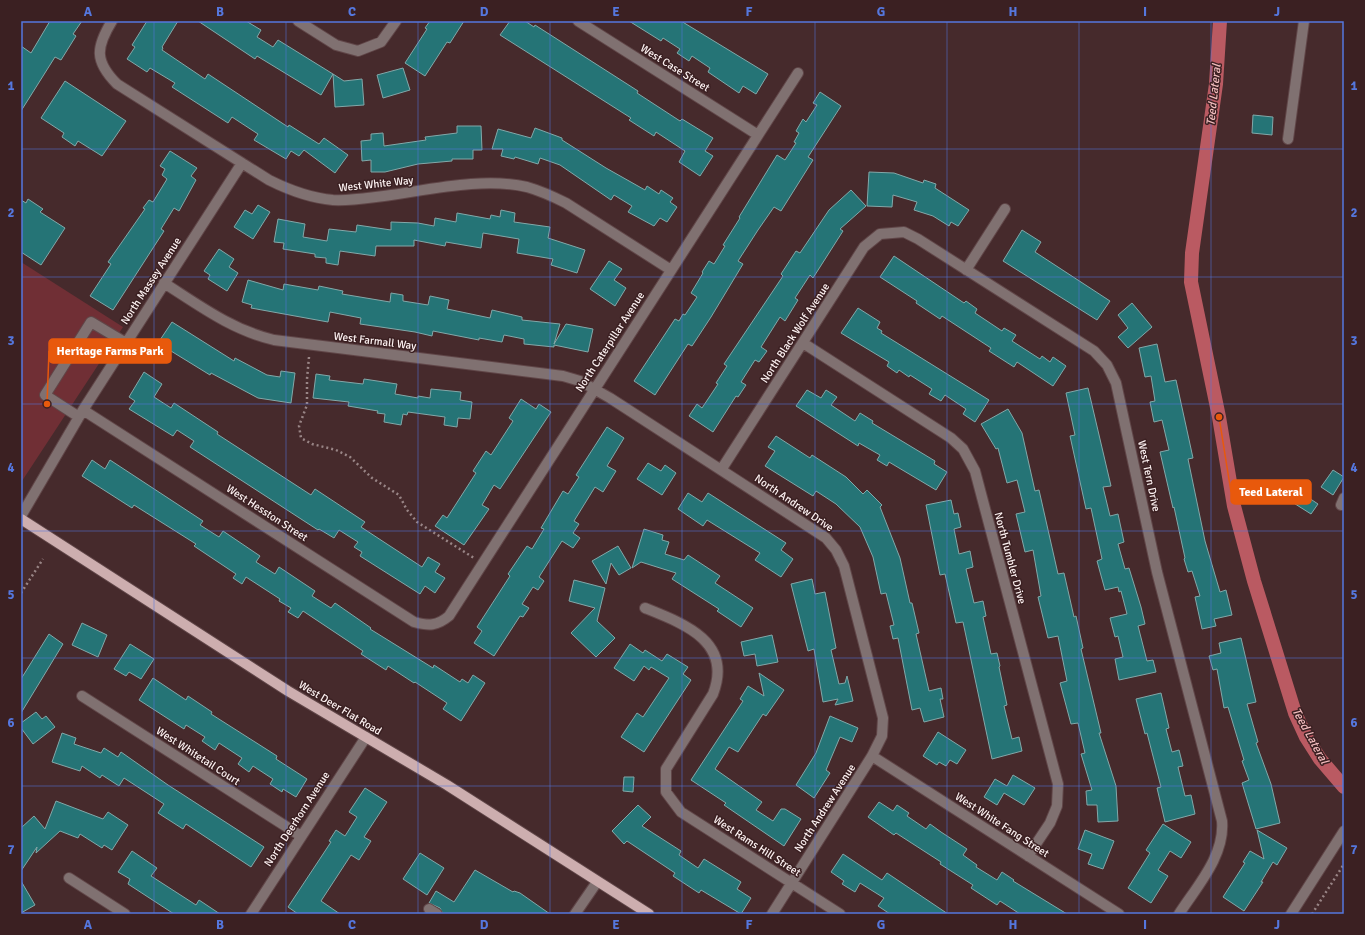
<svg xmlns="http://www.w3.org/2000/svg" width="1365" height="935" viewBox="0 0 1365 935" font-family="Signika,sans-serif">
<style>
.green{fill:#702f35}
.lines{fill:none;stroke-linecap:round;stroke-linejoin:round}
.canal{stroke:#ba5a62;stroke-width:14}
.building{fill:#257476;stroke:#82a8a9}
.minor-casing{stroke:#604648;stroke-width:12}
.major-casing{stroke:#604648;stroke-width:12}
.path{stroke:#998586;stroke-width:2.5;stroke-dasharray:2 3;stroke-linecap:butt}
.minor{stroke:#807171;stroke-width:10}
.major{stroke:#cdaeaf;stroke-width:10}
.grid{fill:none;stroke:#5577de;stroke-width:1;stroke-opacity:0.55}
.labels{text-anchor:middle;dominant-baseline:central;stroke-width:3;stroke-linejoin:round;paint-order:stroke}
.street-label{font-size:11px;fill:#fdf2f2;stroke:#3b2022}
.water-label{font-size:12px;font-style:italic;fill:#f2bdbe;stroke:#3b2022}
.leader{fill:none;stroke:#e8590c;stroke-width:1.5}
.callout-dot{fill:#e8590c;stroke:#3b2022;stroke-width:1.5}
.callout{fill:#e8590c;stroke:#e8590c;stroke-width:1.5}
.callout-label{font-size:12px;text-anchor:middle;font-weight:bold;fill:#fff}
.neatline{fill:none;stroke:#5577de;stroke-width:1.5}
.grid-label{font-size:13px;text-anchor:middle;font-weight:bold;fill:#5577de}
</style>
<rect width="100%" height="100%" fill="#462a2c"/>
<path class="green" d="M21,262L123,327L22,481L21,480Z"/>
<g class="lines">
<path class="canal" d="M1220,21L1216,84L1192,253L1191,282L1219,417L1234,506L1254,581L1295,713L1306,737L1320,759L1344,787"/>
</g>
<path class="building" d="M50,21H82L73,34L76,36L61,60L55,57L21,111V46L31,53Z
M147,21H178L162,47L163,48L162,50L205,79L208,74L288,127L289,125L319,144L324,138L348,155L335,173L304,150L299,156L291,151L286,159L254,140L258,134L232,117L228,123L172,87L175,83L150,68L147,72L127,59L135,47L132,45Z
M198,21H246L261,30L257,37L273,47L278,40L333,74L321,95L257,56L255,59Z
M430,21H464L450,43L447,42L425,76L405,63L427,29L425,28Z
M510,21H525L534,27L535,25L638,91L637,93L680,121L682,119L713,138L705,151L713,156L700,176L679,162L685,151L656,132L654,136L629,120L631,118L500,35Z
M629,21H681L768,74L756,94L743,86L739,93L708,72L710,68L692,56L689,61L677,53L680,49L663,38L661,41Z
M403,68L410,90L383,98L377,75Z
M333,74L344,81L362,79L364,105L335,107Z
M65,81L126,121L102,156L78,141L75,146L62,137L64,133L41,118Z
M820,92L841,106L808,157L813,160L781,211L774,207L758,230L738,261L743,264L711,317L692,346L688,344L655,395L634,381L675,319L679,321L683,314L685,315L697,297L691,293L703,273L702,272L709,261L714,264L725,246L723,245L740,218L739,217L777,155L785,160L796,143L794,142L799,133L796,131L803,119L806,122L817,105L813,103Z
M1253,115L1273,117L1272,135L1252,133Z
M457,126H481L482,150H473V159H452V161L418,164L385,172H371V160L362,161L361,141L371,140V134L383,133L384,146L426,140L425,137L457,133Z
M535,128L562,138V140L606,168L645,190L647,186L659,194L661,190L673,198L670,202L677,207L667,222L660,218L654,226L628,212L632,206L614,195L611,200L560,165L540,158L538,164L515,157L514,159L501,156L503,149H492L498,129L531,138Z
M170,151L197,168L191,176L196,180L179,211L174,208L161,229L164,231L113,310L90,296L111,264L108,262L145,209L143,208L149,200L153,202L167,179L162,175L165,169L160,166Z
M869,172L894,173L923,183L924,180L936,184L935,188L969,210L958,226L951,222L949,226L933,216L914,210L917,202L893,195L892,207L867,206Z
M851,190L866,206L840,229L843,231L813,278L810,275L795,298L798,300L785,321L780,317L761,347L767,351L759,362L755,360L741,382L746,385L738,397L736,396L713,432L689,416L697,404L702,408L718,384L716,383L727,366L724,364L783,276L781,274L796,251L800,253L829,210Z
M28,199L43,209L40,212L65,228L41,265L21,252V200L26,203Z
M258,205L270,212L253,239L234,227L245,210L252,214Z
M501,210L515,213L514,222L550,227L548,238L585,250L577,273L551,265L553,259L517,253L519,239L483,233L481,248L446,242L445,246L414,240V246H376L375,256L340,251L338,265L326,263V258L315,257V254L283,249L284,243L274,242L278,219L305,224L303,237L327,241L329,229L356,232L357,225L391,230V222L418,223L434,226L435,218L456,222L457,213L490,219L491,215L500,217Z
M1022,230L1041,242L1035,252L1110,301L1097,320L1003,261Z
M219,249L234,259L229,267L238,273L227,291L208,279L210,275L204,271Z
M894,256L964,303L966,301L977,309L975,313L1002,331L1004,328L1016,335L1012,341L1040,359L1042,356L1050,362L1053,357L1066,366L1053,386L1017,362L1014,367L989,351L991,348L942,316L940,319L916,303L917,301L880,277Z
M609,261L622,269L614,280L626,288L615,306L590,289Z
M248,280L283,290L284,284L318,290L319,286L343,291L342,294L390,302L391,293L403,295V301L428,305L430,296L449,300L447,309L452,310L490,318L492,310L522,317V320L560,324L554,344L566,324L593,329L588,352L554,345V347L524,344V339L504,335L502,342L479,338V340L433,331L432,336L415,332L360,324L361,318L330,312L328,322L251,308L252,305L242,302Z
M1132,303L1152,327L1128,348L1118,337L1128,328L1118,315Z
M858,308L880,322L877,328L882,331L881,333L989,400L975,422L963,414L966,409L945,395L941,401L929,394L932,389L910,375L909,377L899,370L897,373L887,366L889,362L841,333Z
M172,322L234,361L235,358L267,375L280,377L281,371L295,373L291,403L258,398L211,373L210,375L158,343Z
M1157,344L1165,382L1176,380L1193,458L1188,459L1205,541L1220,592L1226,590L1232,615L1214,619L1216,626L1202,629L1195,597L1200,596L1192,571L1188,572L1184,559L1185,558L1174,507L1173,508L1160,452L1169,450L1162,420L1154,422L1150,402L1155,401L1151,376L1145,377L1139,348Z
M144,372L162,384L154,397L171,408L174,403L218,432L217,434L311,495L315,489L365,522L361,527L422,567L428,557L440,564L435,572L445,578L435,593L425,586L420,594L360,556L362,552L354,547L358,542L339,530L334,538L319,529L318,530L190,447L194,441L177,430L173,436L129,409L135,401L129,397Z
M316,374L330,376L329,380L363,384L364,379L397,384L395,394L418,398V396L430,398L431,389L461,392L460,400L472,402L470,419L458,418L457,427L444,425L445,417L408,412L407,415L403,414L401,425L384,422L385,414L377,413L378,411L348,406L349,402L313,398Z
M1088,388L1111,486L1103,487L1110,516L1118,514L1124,542L1118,544L1125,569L1129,568L1141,607L1145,624L1138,626L1147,661L1153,660L1156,672L1119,680L1115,659L1123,657L1118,636L1115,637L1110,618L1127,614L1121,591L1119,592L1118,587L1105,590L1097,561L1102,559L1091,508L1086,509L1070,436L1075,435L1066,393Z
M807,390L821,398L826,390L837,397L831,405L855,421L860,413L873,421L872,423L935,461L934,464L947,472L936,490L889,462L887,466L877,460L880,455L859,443L858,446L796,406Z
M521,399L536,409L539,404L551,412L500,489L494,485L482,505L489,509L464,545L435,526L443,515L447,518L476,473L473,471L486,451L491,455L513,421L509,418Z
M1008,409L1022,433L1035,491L1039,490L1058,574L1064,573L1074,617L1076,616L1083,648L1081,649L1101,733H1099L1116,786L1118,821L1098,822L1097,805H1087L1086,791L1092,790L1081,754L1085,753L1078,723L1071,724L1060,683L1067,681L1058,636L1048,638L1038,597L1041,596L1033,550L1025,552L1016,514L1025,512L1017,480L1007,483L998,448L996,449L981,424Z
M607,427L624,438L607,466L616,471L603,492L595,487L574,521L579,524L573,533L580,538L573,548L562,541L539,577L544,581L538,590L533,587L522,604L529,608L523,617L520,616L494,656L474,643L482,631L477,627L510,576L508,574L527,546L532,549L544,529L541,528L563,491L568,494L579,477L576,475Z
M776,436L810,458L812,455L846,477L863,494L867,490L882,505L880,507L900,558L910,603H912L919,633L916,634L929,691L941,688L943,699H940L944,717L924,722L920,708L912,710L898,638L893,639L890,626L894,625L886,593L881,594L873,557L860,527L836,504L816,491L813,496L765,466L775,451L768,447Z
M92,460L105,469L110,460L203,521L200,525L219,537L223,531L260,556L256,562L275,574L279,567L315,591L312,596L331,608L335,603L371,628L370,629L433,668L434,665L460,682L462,679L468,683L473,675L485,683L461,721L443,709L447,703L415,682L414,683L388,666L386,670L361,654L363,651L303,611L298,618L288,612L291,608L279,601L280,599L246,577L242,584L233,578L236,574L194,546L196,544L134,505L132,508L82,476Z
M648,463L661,471L665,465L676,473L662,495L637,479Z
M1333,470L1344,477L1333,495L1321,487Z
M1288,484L1318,504L1311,514L1281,495Z
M688,493L702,502L708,493L786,543L781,550L793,559L781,577L755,560L760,553L707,520L703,526L678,509Z
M951,500L954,514L958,513L961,527L954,529L959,554L970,551L973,567L966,569L974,603L983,601L986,616L983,617L991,654L997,653L1000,666L999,667L1007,705L1004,706L1012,739L1019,737L1022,751L992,759L963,622L956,623L945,574L940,575L926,505Z
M644,529L663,535L662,540L669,542L665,554L684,560L688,555L720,576L715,583L753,608L741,627L717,611L719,609L672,579L676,573L641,562L632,568Z
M618,546L631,568L619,575L611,563L606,584L592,561Z
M812,579L815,594L825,592L836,648L831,650L839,684L845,683L847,676L853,701L835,705L838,699L823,702L814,649L808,651L791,584Z
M574,580L605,588L597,621L615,638L596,657L571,633L595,608L569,601Z
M82,623L107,635L98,657L72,645Z
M49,634L63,644L21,713V679Z
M772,635L778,662L757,666L755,654L744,656L741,642Z
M1241,638L1256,702L1247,704L1258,742L1256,743L1271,784L1280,823L1256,829L1242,783L1249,780L1242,761L1244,760L1228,707L1224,708L1217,669L1213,670L1209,656L1221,653L1219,643Z
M130,644L154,659L141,679L129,672L126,676L114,669Z
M630,644L643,653L645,650L662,661L667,654L688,667L683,674L691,680L644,752L621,737L637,713L643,717L669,678L651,667L649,670L644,666L634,681L614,668Z
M759,673L784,690L766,716L763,714L738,752L729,747L715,769L762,802L756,810L773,821L781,809H785L801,819L784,846L724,805L726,803L691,780L743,701L740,699L748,686L764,696Z
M153,678L186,700L188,696L212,712L211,714L277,756L276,759L307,779L296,797L283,789L282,792L270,784L273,779L253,766L249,772L238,764L242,758L219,743L215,750L202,741L205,737L186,725L184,729L139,700Z
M1161,693L1169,728L1166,729L1172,752L1179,750L1183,766L1178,767L1185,796L1191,795L1195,814L1165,822L1157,788L1161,787L1147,733L1145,734L1136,699Z
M36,712L42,719L46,716L55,727L33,744L21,728V723Z
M830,716L858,728L852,742L840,737L826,770L830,773L814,798L796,785L816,753Z
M938,732L966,750L957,764L950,760L946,766L939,762L937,765L923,756Z
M62,733L76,738L74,744L101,753L104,748L118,757L121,752L168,785L264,847L251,867L186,824L183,829L158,813L164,804L124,778L119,786L102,775L100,778L82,766L80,771L52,762Z
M1013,775L1035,788L1024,805L1004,793L997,805L984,797L995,779L1007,786Z
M624,777H634L633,792L623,791Z
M365,788L387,802L364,837L371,841L359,860L351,855L321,901L340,914H298L288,907L331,842L329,841L336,830L345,836L357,817L349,812Z
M56,801L103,819L108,812L128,825L112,850L104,845L102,848L80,834L78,838L60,831L36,853L37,847L21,871V828L34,816L45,829Z
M879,802L893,811L897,805L909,813L907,816L926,829L930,824L941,832L967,849L963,855L977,865L976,867L997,880L1002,872L1014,880L1013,881L1067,914H1020L1000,901L997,905L971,888L973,885L940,864L941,862L896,833L894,835L868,817Z
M638,805L651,817L642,826L681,851L679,855L698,868L704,859L741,882L737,889L751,898L741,914L701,890L699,893L673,876L675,873L627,841L624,844L612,831Z
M1163,824L1191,842L1181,858L1170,851L1158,870L1168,876L1151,903L1128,888L1150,853L1146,850Z
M1085,830L1114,841L1103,869L1088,864L1092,854L1078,849Z
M1257,830L1287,848L1277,865L1273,862L1261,882H1263L1244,911L1223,897L1245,863L1243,862L1250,851L1264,859Z
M132,851L157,868L151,876L196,905L199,900L220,914H174L128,884L130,879L118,872Z
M420,853L444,868L427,895L403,879Z
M843,854L882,880L887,873L948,914H890L878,906L884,898L860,883L855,892L842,884L844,881L831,872Z
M475,870L513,892L514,891L520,893L550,914H443L440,908L429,903L436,891L454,902Z
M21,881L35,905L21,913Z"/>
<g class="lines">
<g class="minor-casing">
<path id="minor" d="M112,21C96,47 94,61 117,84L269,180C289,190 310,198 333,200C350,201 367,198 384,196C429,190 483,177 527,187C541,191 554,197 566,203L671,270
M298,21L336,45L358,51L381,42L396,21
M578,21L758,135
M1288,139L1304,21
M966,270L1005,209
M164,283C200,306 232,330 274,340L563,376L580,381L610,398L826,538L836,550L844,566L883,718L882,736L872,756L772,914
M803,343L951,438L963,449L975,471L1058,784L1057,806L1050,823L1028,856
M83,410L414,622C429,626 437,626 449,616L798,73
M79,417L45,395L91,322L126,343
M721,470L864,247L880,234L904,232L918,239L1094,351L1107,365L1116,383L1157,572L1222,821C1225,856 1197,886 1179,914
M1341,505L1344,498
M21,516L83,410L242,163
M645,608C685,624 733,642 713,694L666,769V792L681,812L840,914
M82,696L301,836
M872,756L1119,914
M69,878L125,914
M429,909L437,914
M251,914L366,737
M575,914L597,882
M1291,914L1344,831"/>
</g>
<g class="major-casing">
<path id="major" d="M21,519L288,691L447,785L649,914"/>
</g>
<path class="path" d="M309,357L307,379V405L299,426L301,438L312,444L336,450L350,457L372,478L399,495L407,510L417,522L474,558
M21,593L43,559
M1312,914L1344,864"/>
<use href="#minor" class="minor"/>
<use href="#major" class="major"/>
</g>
<path class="grid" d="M154,21V914M286,21V914M418,21V914M550,21V914M682,21V914M815,21V914M947,21V914M1079,21V914M1211,21V914M21,149H1344M21,277H1344M21,404H1344M21,531H1344M21,658H1344M21,786H1344"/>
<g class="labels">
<g class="street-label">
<text transform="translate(675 68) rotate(32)">West Case Street</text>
<text transform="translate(376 184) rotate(-6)">West White Way</text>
<text transform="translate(151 281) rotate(-57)">North Massey Avenue</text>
<text transform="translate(795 333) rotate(-57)">North Black Wolf Avenue</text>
<text transform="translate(375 341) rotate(7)">West Farmall Way</text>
<text transform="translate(610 342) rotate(-57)">North Caterpillar Avenue</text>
<text transform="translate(1149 476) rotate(78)">West Tern Drive</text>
<text transform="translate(794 503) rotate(34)">North Andrew Drive</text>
<text transform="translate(267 513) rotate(33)">West Hesston Street</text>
<text transform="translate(1010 558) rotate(75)">North Tumbler Drive</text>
<text transform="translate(340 708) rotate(31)">West Deer Flat Road</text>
<text transform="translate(198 756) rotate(33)">West Whitetail Court</text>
<text transform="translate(825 808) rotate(-57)">North Andrew Avenue</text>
<text transform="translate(297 819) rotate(-57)">North Deerhorn Avenue</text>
<text transform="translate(1002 825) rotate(33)">West White Fang Street</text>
<text transform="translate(757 846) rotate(33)">West Rams Hill Street</text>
</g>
<g class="water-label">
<text transform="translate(1214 95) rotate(-84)">Teed Lateral</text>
<text transform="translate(1310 736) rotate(61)">Teed Lateral</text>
</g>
</g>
<path class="leader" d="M47 404L49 351M1219 417L1231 492"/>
<g class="callout-dot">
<circle cx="47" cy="404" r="4"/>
<circle cx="1219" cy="417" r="4"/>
</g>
<g class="callout">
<rect x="49" y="339" width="122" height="24" rx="4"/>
<rect x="1231" y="480" width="80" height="24" rx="4"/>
</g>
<g class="callout-label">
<text x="110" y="355">Heritage Farms Park</text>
<text x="1271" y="496">Teed Lateral</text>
</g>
<rect width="1365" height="935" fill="none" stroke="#3b2022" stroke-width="44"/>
<rect x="22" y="22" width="1321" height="891" class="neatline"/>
<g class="grid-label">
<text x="88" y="16">A</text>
<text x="220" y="16">B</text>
<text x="352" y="16">C</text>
<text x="484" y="16">D</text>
<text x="616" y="16">E</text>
<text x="749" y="16">F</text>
<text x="881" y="16">G</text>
<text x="1013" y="16">H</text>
<text x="1145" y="16">I</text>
<text x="1277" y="16">J</text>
<text x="11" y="90">1</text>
<text x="1354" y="90">1</text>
<text x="11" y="217">2</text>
<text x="1354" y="217">2</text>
<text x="11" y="345">3</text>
<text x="1354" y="345">3</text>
<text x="11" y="472">4</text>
<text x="1354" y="472">4</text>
<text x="11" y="599">5</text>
<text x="1354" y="599">5</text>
<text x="11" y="727">6</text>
<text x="1354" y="727">6</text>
<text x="11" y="854">7</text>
<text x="1354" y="854">7</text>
<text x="88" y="929">A</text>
<text x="220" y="929">B</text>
<text x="352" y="929">C</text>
<text x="484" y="929">D</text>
<text x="616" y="929">E</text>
<text x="749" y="929">F</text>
<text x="881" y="929">G</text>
<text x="1013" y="929">H</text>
<text x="1145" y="929">I</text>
<text x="1277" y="929">J</text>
</g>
</svg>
